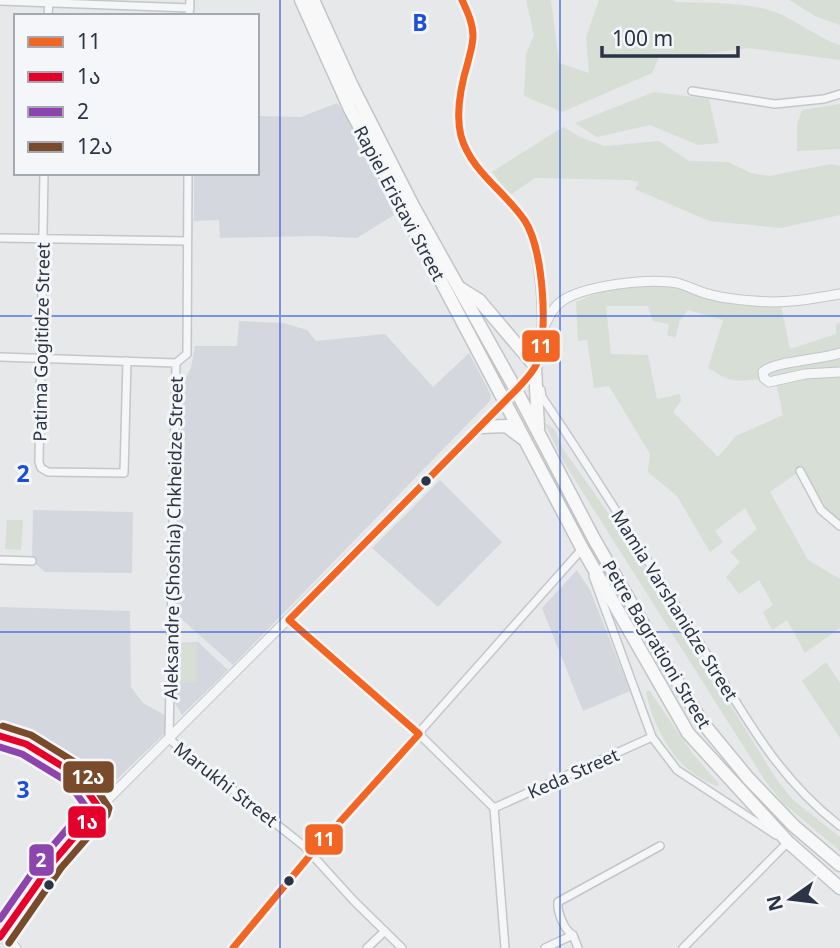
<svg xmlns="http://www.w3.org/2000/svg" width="840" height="948" viewBox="0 0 840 948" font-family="'Noto Sans','Noto Sans Georgian',sans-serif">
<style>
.built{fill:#d4d7dd}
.green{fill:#d6ded6;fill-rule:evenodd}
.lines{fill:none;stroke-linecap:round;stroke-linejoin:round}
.minor-casing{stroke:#c4c6c8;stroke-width:10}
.tertiary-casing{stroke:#c4c6c8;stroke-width:11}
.secondary-casing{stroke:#c4c6c8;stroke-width:13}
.primary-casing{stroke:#c2c5c8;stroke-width:15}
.minor{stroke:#f5f6f7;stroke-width:7}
.tertiary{stroke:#f5f6f7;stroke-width:9}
.secondary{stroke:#f8f8f8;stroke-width:10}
.primary{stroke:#f8f8f8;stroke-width:12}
.bus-1-casing{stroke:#f4f6f9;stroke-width:12}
.bus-2-casing{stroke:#f4f6f9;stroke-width:12}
.bus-3-casing{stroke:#f4f6f9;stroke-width:12}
.bus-4-casing{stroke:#f4f6f9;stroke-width:12}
.bus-1{stroke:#f26522;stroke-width:7}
.bus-2{stroke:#e4002b;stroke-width:7}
.bus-3{stroke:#8e44ad;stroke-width:7}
.bus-4{stroke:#7a4b2a;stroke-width:7}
.grid{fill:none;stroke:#1d4ed8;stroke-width:2;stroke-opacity:0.55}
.bus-dot{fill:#2b3445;stroke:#f4f6f9;stroke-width:2.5}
.labels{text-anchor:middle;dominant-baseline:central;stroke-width:6;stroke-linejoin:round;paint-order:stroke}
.street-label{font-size:18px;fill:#2b3445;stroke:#f4f6f9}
.grid-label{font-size:23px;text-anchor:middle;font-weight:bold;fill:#1d4ed8;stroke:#f4f6f9;stroke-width:6;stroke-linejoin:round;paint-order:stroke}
.line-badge{stroke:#f4f6f9;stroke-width:2.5}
.badge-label{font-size:19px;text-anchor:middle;font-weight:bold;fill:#fff}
</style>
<rect width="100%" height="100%" fill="#e6e8ea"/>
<path class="built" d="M337,103L348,116L394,215L357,238L317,236L220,238L219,220L194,221V173H257V116L301,117Z
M239,321L284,323L307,330L316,341L385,334L433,387L469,353L491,395L490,401L233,665L177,615L182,385L191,368L195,346H237Z
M440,480L502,542L438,607L372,548Z
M33,510L133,512L132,573L45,572L32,561Z
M577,570L590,590L630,691L583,711L542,608Z
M0,607L130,611L131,687L143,703L170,718L168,730L106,790L67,756L54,755L0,729Z
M198,642L228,670L182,715L173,700L176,643Z"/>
<path class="green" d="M526,0H551L559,63L589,73L586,37L599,0H672L676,2C705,3 748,2 775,12C798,21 817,38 840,45V60L749,48L688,56L660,55L652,73L562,112L524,96L526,54L534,35Z
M789,0H840V25L817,17Z
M654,92L709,99L719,143L698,145L650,125L597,137L575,123Z
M840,104V149L797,151V124L802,110Z
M563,127L582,138L605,146L659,141L689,161L728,162L751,173L769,176L831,164L840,166V215L781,228L709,221L635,189L639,182L629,180L535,178L510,195L492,172Z
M651,284L678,286L711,299L759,306H781L790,349L836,334V324L840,322V526L821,510L800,471L770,492L808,560L840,579V628L805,653L787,620L772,630L763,612L773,605L759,580L739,594L726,577L740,562L730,552L757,529L745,508L715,531L723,542L710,552L677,496L648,472L650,454L609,386L594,388L587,340L578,341L576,302L601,291ZM606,306H648L653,321L669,324L667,335L675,338L680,320L688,310L723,320L708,368C714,371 722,377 729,379C746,384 758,375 776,382L783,415L736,436L718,457L673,412L681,401L680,394L657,399L648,355L611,354Z
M544,422L555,430L563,449L633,548L775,777L792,799L840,837V851L783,803L766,782L563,461Z
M7,520H23L21,550L5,549Z
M178,644H197V683H178Z
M826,662L840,683V738L802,681Z
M649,690L693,754L719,784L717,786C676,771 656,733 646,693Z"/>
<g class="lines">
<g class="minor-casing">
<path id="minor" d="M0,1L190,8
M48,16L49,0
M189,16L190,0
M692,91L775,104L824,99L840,94
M44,173L39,462L41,468L48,472L124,473L127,361
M188,173L187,354L176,363L169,739L304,846L354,901L402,948
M0,238L187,241
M0,357L176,363
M541,390L542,397C597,478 648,562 701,645C743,712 775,776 840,826
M800,471L821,510L840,526
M0,560L32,561
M593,576L652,737L677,770L776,835
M289,620L419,734L494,808L505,948
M494,808L652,737
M233,948L312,853L582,549
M367,948L385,931
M545,948L573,935
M578,948L573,935C564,930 557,912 558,902L660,846
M683,948L788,842L786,841"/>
</g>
<g class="tertiary-casing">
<path id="tertiary" d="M544,327C549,317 553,307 562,301C585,285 650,278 677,283C689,286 700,293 712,295C726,299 741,300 755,301C784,304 812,299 840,294
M840,353C820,360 774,361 763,372L764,378L769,382L805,374L840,372
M99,808L505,402C515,391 529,378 536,365C548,342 541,247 527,224C509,195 468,169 461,135C455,110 462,85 468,61C470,55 473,47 473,41C474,26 468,13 462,0
M2,935L16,948"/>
</g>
<g class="secondary-casing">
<path id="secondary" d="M0,736L26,744L75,774L99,808L53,862L0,937"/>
</g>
<g class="primary-casing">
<path id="primary" d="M301,0L350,109L582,548L688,733L788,842L840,888
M313,0L352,86L413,206L516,390L594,539L661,655L702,722L748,778L794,826L840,865
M460,288L479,300L535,366L538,428
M481,427L506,426L522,438"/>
</g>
<use href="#minor" class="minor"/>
<use href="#tertiary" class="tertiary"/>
<use href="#secondary" class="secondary"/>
<use href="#primary" class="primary"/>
<g class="bus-1-casing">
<path id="bus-1" d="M289,620L517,389C524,381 533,373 537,363C549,332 543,249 525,221C506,192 471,172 461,136C455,112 461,85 468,62C470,53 473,45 473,36C473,23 467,11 462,0
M289,620L419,734
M233,948L312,853L419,734"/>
</g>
<g class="bus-2-casing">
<path id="bus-2" d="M0,736L26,744L75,774L99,808L53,862L0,937"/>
</g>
<g class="bus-3-casing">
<path id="bus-3" d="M0,747L22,754L68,782L86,807L44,856L0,919"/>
</g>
<g class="bus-4-casing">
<path id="bus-4" d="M3,726L31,735L81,766L109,808L107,815L61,868L9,943"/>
</g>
<use href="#bus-1" class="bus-1"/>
<use href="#bus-2" class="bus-2"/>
<use href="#bus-3" class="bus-3"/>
<use href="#bus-4" class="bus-4"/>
</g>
<path class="grid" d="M280,0V948M560,0V948M0,316H840M0,632H840"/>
<g class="bus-dot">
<circle cx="426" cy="481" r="6"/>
<circle cx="289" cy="881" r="6"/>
<circle cx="49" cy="885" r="6"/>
</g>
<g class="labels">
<g class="street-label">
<text transform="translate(400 203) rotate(62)">Rapiel Eristavi Street</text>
<text transform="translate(41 342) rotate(-89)">Patima Gogitidze Street</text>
<text transform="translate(173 538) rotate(-89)">Aleksandre (Shoshia) Chkheidze Street</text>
<text transform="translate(675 605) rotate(58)">Mamia Varshanidze Street</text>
<text transform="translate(657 644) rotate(59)">Petre Bagrationi Street</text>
<text transform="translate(573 773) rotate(-24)">Keda Street</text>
<text transform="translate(226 784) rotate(38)">Marukhi Street</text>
</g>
</g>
<g class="grid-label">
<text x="420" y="31">B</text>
<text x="23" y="482">2</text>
<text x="23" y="798">3</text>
</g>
<g class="line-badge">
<rect x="521" y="329" width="40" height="34" rx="7" fill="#f26522"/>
<rect x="62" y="760" width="53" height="34" rx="7" fill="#7a4b2a"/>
<rect x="67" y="805" width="40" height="34" rx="7" fill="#e4002b"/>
<rect x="304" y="823" width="40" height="33" rx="7" fill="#f26522"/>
<rect x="28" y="843" width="27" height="34" rx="7" fill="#8e44ad"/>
</g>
<g class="badge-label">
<text x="541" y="353">11</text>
<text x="88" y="784">12ა</text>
<text x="87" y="829">1ა</text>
<text x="324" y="846">11</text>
<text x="41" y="867">2</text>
</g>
<rect x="14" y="14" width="245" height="161" fill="#f4f6f9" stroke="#a4a8b1" stroke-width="2"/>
<rect x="28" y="37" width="35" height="10" fill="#f26522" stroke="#a4a8b1" stroke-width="2"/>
<text x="77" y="49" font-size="21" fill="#2b3445">11</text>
<rect x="28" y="72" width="35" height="10" fill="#e4002b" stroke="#a4a8b1" stroke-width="2"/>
<text x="77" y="84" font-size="21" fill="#2b3445">1ა</text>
<rect x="28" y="107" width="35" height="10" fill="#8e44ad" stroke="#a4a8b1" stroke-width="2"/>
<text x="77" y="119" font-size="21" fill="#2b3445">2</text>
<rect x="28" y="142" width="35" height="10" fill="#7a4b2a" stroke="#a4a8b1" stroke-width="2"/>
<text x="77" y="154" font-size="21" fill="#2b3445">12ა</text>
<g transform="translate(791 899) rotate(256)" stroke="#f4f6f9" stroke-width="5" paint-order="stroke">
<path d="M0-5L12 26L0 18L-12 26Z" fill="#2b3445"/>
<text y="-10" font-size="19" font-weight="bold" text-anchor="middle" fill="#2b3445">N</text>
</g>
<path d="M602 46v10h136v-10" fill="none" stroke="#2b3445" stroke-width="3.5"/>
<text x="612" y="46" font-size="21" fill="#2b3445" stroke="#f4f6f9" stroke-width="5" paint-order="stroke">100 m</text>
</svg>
